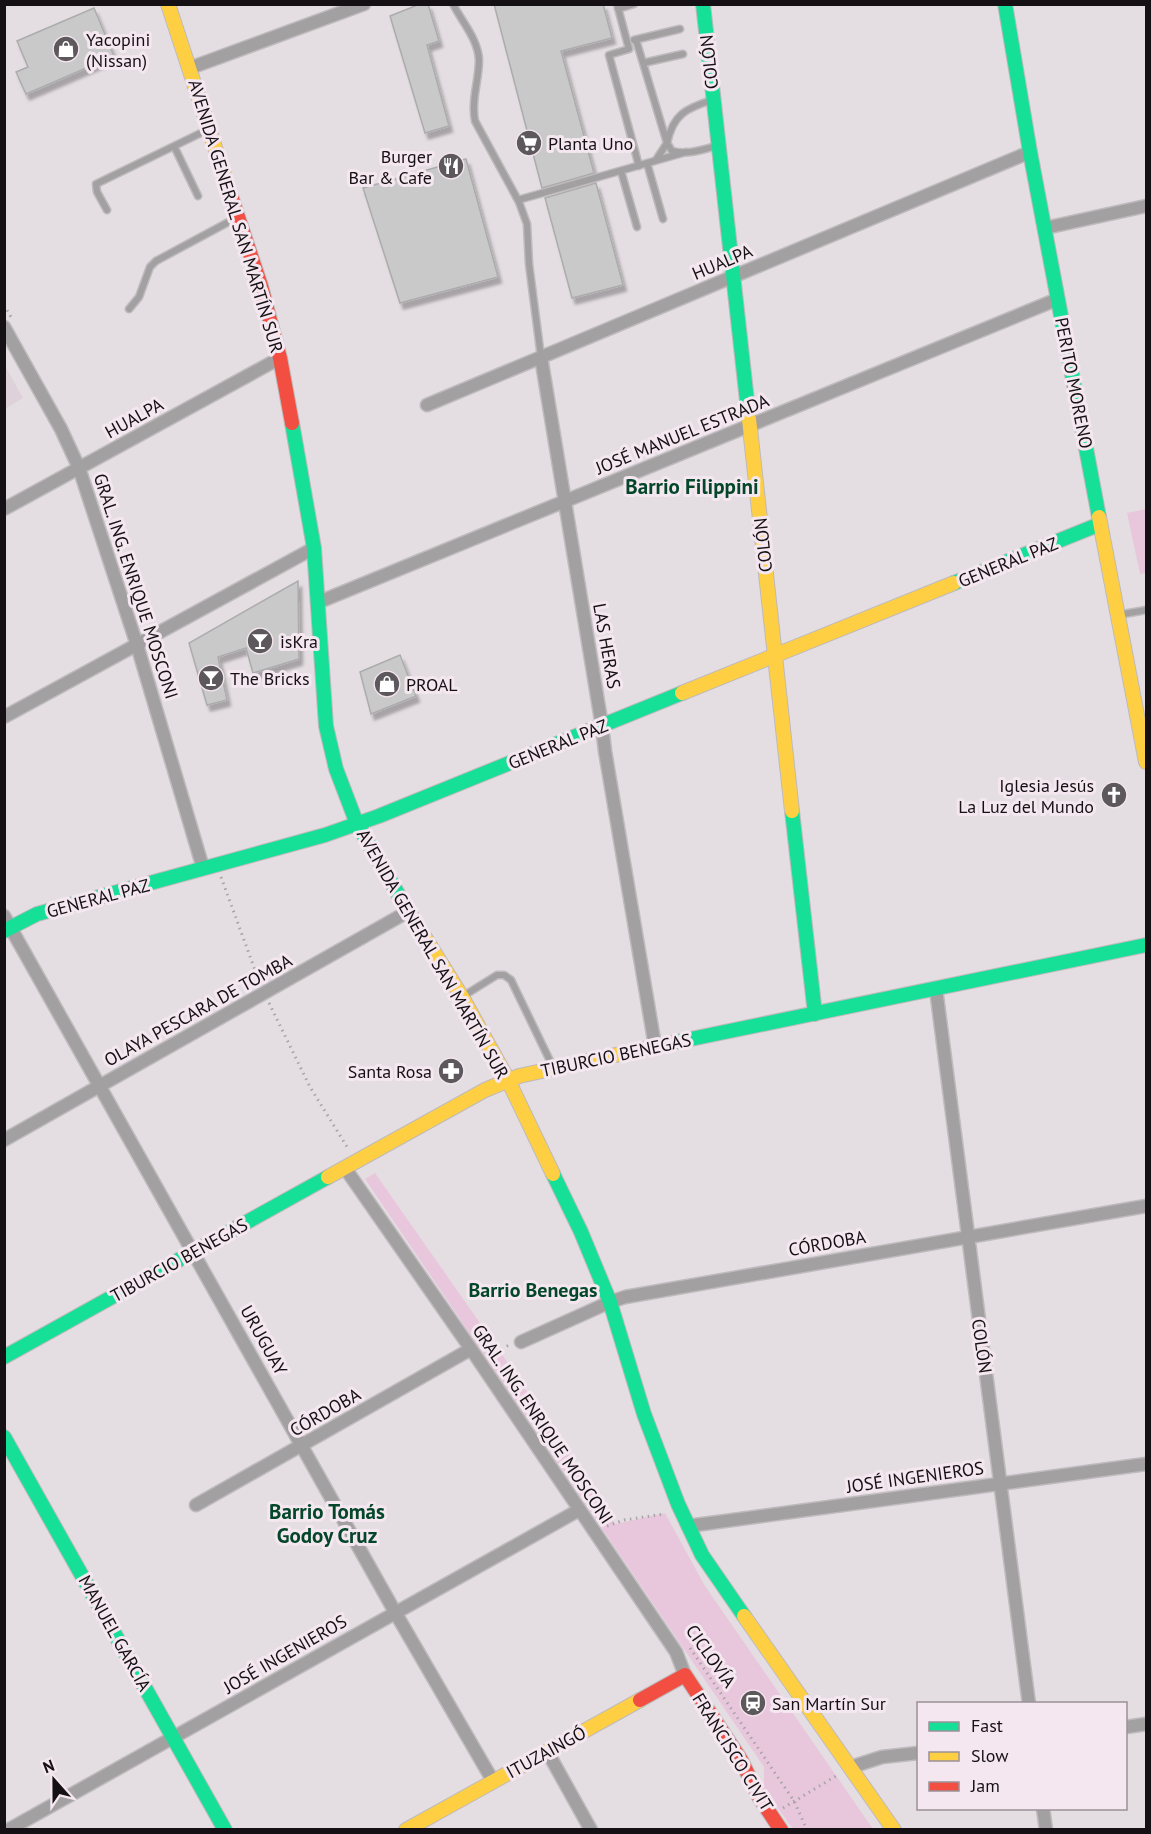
<svg xmlns="http://www.w3.org/2000/svg" width="1151" height="1834" viewBox="0 0 1151 1834" font-family="'PT Sans',sans-serif">
<style>
.built{fill:#dfd1da}
.green{fill:#e8c7dd}
.building{fill:#c9c9c9;stroke:#adacad;stroke-width:1.5;filter:url(#shadow)}
.lines{fill:none;stroke-linecap:round;stroke-linejoin:round}
.lane-casing{stroke:#bebabd;stroke-width:9}
.street-casing{stroke:#bebabd;stroke-width:15}
.fast-casing{stroke:#bebabd;stroke-width:16}
.slow-casing{stroke:#bebabd;stroke-width:16}
.jam-casing{stroke:#bebabd;stroke-width:16}
.path{stroke:#a8a5a6;stroke-width:3;stroke-dasharray:1.5 4.5;stroke-linecap:butt}
.lane{stroke:#a3a0a1;stroke-width:6}
.street{stroke:#a3a0a1;stroke-width:12}
.fast{stroke:#16e098;stroke-width:14}
.slow{stroke:#ffcf43;stroke-width:14}
.jam{stroke:#f24e42;stroke-width:14}
.labels{text-anchor:middle;dominant-baseline:central;stroke-width:6;stroke-linejoin:round;paint-order:stroke}
.poi-label{font-size:18px;fill:#151013;stroke:#f5e7f0;text-anchor:start}
.street-label{font-size:18px;fill:#151013;stroke:#f5e7f0}
.neighbourhood-label{font-size:20px;font-weight:bold;fill:#034629;stroke:#f5e7f0}
.quarter-label{font-size:21px;font-weight:bold;fill:#034629;stroke:#f5e7f0}
</style>
<defs>
<filter id="shadow"><feDropShadow dx="3.5" dy="6" stdDeviation="1.5" flood-color="#0004"/></filter>
</defs>
<rect width="100%" height="100%" fill="#e4dee2"/>
<path class="built" d="M4,364L23,398L5,409H4Z"/>
<path class="green" d="M1146,509V573L1140,574L1127,513Z
M375,1173L501,1353L615,1524L665,1513L705,1586L873,1829H793L764,1789V1767L365,1179Z"/>
<path class="building" d="M420,4H428L439,41L427,45L449,126L425,133L390,16Z
M494,4H603L612,38L561,51L594,173L542,188Z
M94,8L114,56L26,94L16,72L28,67L17,41Z
M466,159L498,277L400,303L363,188Z
M596,183L623,285L572,298L545,198Z
M298,581L299,659L253,673L246,648L218,657L227,700L207,705L189,643Z
M400,655L416,696L371,714L360,672Z"/>
<g class="lines">
<g class="lane-casing">
<path id="lane" d="M453,4C462,22 478,39 479,60C479,80 471,100 475,121L519,202L527,224L529,264L541,357
M617,4L629,49L609,55L639,166
M618,9L634,4
M634,40L680,29
M636,40L643,63L683,54
M643,63L667,143L656,160
M712,100C687,108 673,114 667,143L672,151C687,155 702,150 716,146
M174,146L198,196
M647,163L663,219
M621,171L637,227
M518,200L686,152
M107,210L97,192L96,184L207,130
M129,309L139,297L150,267L156,261L236,218
M1118,615L1146,610
M465,995L497,975H504L511,980L553,1067"/>
</g>
<g class="street-casing">
<path id="street" d="M190,68L364,4
M1045,228L1146,206
M4,327L61,429L79,468L137,645L203,868
M541,357L602,726L605,751L655,1046
M427,405L1030,152
M4,509L280,358
M319,602L1058,299
M4,717L314,548
M4,916L395,1612L493,1781
M936,989L1029,1704
M4,1140L409,911
M345,1168L471,1349L676,1652L685,1675
M521,1342L610,1302L625,1297L1146,1206
M196,1505L471,1349
M688,1526L1146,1464
M1126,1727L1146,1724
M547,1751L591,1830
M851,1767L882,1757L918,1753
M1043,1808L1046,1830
M8,1830L579,1510"/>
</g>
<g class="fast-casing">
<path id="fast" d="M703,4L749,419
M1005,4L1030,152L1099,517
M292,423L314,548L326,726L336,769L357,824L404,904
M954,583L1100,524
M792,811L815,1014
M4,931L37,914L325,835L379,816L682,693
M652,1047L1146,945
M553,1174L581,1232L610,1302L644,1414L678,1504L702,1555L744,1616
M4,1357L328,1177
M4,1437L225,1830"/>
</g>
<g class="slow-casing">
<path id="slow" d="M168,4L225,178
M749,419L792,811
M1099,517L1146,762
M682,693L954,583
M404,904L462,997L508,1080L553,1174
M328,1177L485,1090L519,1076L652,1047
M744,1616L894,1830
M406,1830L640,1700"/>
</g>
<g class="jam-casing">
<path id="jam" d="M225,178L261,286L280,358L292,423
M640,1700L685,1675L741,1760L759,1797L781,1830"/>
</g>
<path class="path" d="M4,305L11,317
M221,877L259,981
M269,1003L310,1087L349,1150
M491,1355L509,1345
M607,1526L624,1520L664,1514
M690,1648L794,1801L807,1830
M783,1808L836,1776"/>
<use href="#lane" class="lane"/>
<use href="#street" class="street"/>
<use href="#fast" class="fast"/>
<use href="#slow" class="slow"/>
<use href="#jam" class="jam"/>
</g>
<defs>
<g id="shop-disc" transform="scale(1.35)"><circle r="9.5" fill="#5d585b" stroke="#f5e7f0"/><path d="M-5-2.5h2.3a2.7 3.5 0 0 1 5.4 0H5L5.5 6h-11ZM-1.5-2.5h3a1.5 2.3 0 0 0-3 0Z" fill="#fff"/></g>
<g id="supermarket-disc" transform="scale(1.35)"><circle r="9.5" fill="#5d585b" stroke="#f5e7f0"/><path d="M-6-5.5h2.5l.6 2H6L4.5 2H-2.5L-4.4-4H-6ZM-1.5 3.2a1.3 1.3 0 1 0 .1 0ZM3 3.2a1.3 1.3 0 1 0 .1 0Z" fill="#fff"/></g>
<g id="restaurant-disc" transform="scale(1.35)"><circle r="9.5" fill="#5d585b" stroke="#f5e7f0"/><path d="M-5-6h1v4h1v-4h1v4h1v-4h1v5L-1.5 .5V6h-2V.5L-5-1ZM5-6V6H3V1.5H1.5Q1.5-4 5-6Z" fill="#fff"/></g>
<g id="bar-disc" transform="scale(1.35)"><circle r="9.5" fill="#5d585b" stroke="#f5e7f0"/><path d="M-6-5H6L.8 .8V4.5H3.5V6h-7V4.5H-.8V.8Z" fill="#fff"/></g>
<g id="church-disc" transform="scale(1.35)"><circle r="9.5" fill="#5d585b" stroke="#f5e7f0"/><path d="M-1.2-6h2.4v3.5h3.3v2.4h-3.3V6h-2.4V-.1h-3.3v-2.4h3.3Z" fill="#fff"/></g>
<g id="pharmacy-disc" transform="scale(1.35)"><circle r="9.5" fill="#5d585b" stroke="#f5e7f0"/><path d="M-2-6h4v4h4v4h-4v4h-4v-4h-4v-4h4Z" fill="#fff"/></g>
<g id="station-disc" transform="scale(1.35)"><circle r="9.5" fill="#5d585b" stroke="#f5e7f0"/><path d="M-3-6H3Q5-6 5-4V2Q5 4 3 4L4.5 6H3L1.5 4h-3L-3 6H-4.5L-3 4Q-5 4-5 2V-4Q-5-6-3-6ZM-3.5-4v3h7v-3ZM-3.5 1v1.5H-2V1ZM2 1v1.5H3.5V1Z" fill="#fff"/></g>
</defs>
<g fill-rule="evenodd">
<use href="#shop-disc" x="66" y="49"/>
<use href="#supermarket-disc" x="529" y="143"/>
<use href="#restaurant-disc" x="451" y="166"/>
<use href="#bar-disc" x="260" y="641"/>
<use href="#bar-disc" x="211" y="678"/>
<use href="#shop-disc" x="387" y="684"/>
<use href="#church-disc" x="1114" y="795"/>
<use href="#pharmacy-disc" x="451" y="1071"/>
<use href="#station-disc" x="753" y="1703"/>
</g>
<g class="labels">
<g class="poi-label">
<text x="86" y="39">Yacopini<tspan x="86" dy="21">(Nissan)</tspan></text>
<text x="548" y="143">Planta Uno</text>
<text x="432" y="156" text-anchor="end">Burger<tspan x="432" dy="21">Bar &amp; Cafe</tspan></text>
<text x="280" y="641">isKra</text>
<text x="230" y="678">The Bricks</text>
<text x="406" y="684">PROAL</text>
<text x="1094" y="785" text-anchor="end">Iglesia Jesús<tspan x="1094" dy="21">La Luz del Mundo</tspan></text>
<text x="432" y="1071" text-anchor="end">Santa Rosa</text>
<text x="772" y="1703">San Martín Sur</text>
</g>
<g class="street-label">
<text transform="translate(709 62) rotate(-96)">COLÓN</text>
<text transform="translate(236 216) rotate(73)">AVENIDA GENERAL SAN MARTÍN SUR</text>
<text transform="translate(722 262) rotate(-23)">HUALPA</text>
<text transform="translate(1074 383) rotate(79)">PERITO MORENO</text>
<text transform="translate(134 418) rotate(-29)">HUALPA</text>
<text transform="translate(682 434) rotate(-22)">JOSÉ MANUEL ESTRADA</text>
<text transform="translate(763 545) rotate(-96)">COLÓN</text>
<text transform="translate(1008 562) rotate(-22)">GENERAL PAZ</text>
<text transform="translate(136 586) rotate(72)">GRAL. ING. ENRIQUE MOSCONI</text>
<text transform="translate(607 646) rotate(80)">LAS HERAS</text>
<text transform="translate(558 744) rotate(-22)">GENERAL PAZ</text>
<text transform="translate(98 898) rotate(-15)">GENERAL PAZ</text>
<text transform="translate(433 954) rotate(60)">AVENIDA GENERAL SAN MARTÍN SUR</text>
<text transform="translate(198 1010) rotate(-29)">OLAYA PESCARA DE TOMBA</text>
<text transform="translate(616 1055) rotate(-12)">TIBURCIO BENEGAS</text>
<text transform="translate(827 1243) rotate(-10)">CÓRDOBA</text>
<text transform="translate(179 1260) rotate(-29)">TIBURCIO BENEGAS</text>
<text transform="translate(264 1340) rotate(61)">URUGUAY</text>
<text transform="translate(982 1346) rotate(82)">COLÓN</text>
<text transform="translate(325 1412) rotate(-30)">CÓRDOBA</text>
<text transform="translate(543 1424) rotate(56)">GRAL. ING. ENRIQUE MOSCONI</text>
<text transform="translate(915 1477) rotate(-8)">JOSÉ INGENIEROS</text>
<text transform="translate(115 1633) rotate(61)">MANUEL GARCÍA</text>
<text transform="translate(285 1654) rotate(-30)">JOSÉ INGENIEROS</text>
<text transform="translate(711 1656) rotate(55)">CICLOVÍA</text>
<text transform="translate(546 1752) rotate(-29)">ITUZAINGÓ</text>
<text transform="translate(733 1752) rotate(58)">FRANCISCO CIVIT</text>
</g>
<g class="neighbourhood-label">
<text x="533" y="1290">Barrio Benegas</text>
</g>
<g class="quarter-label">
<text x="692" y="486">Barrio Filippini</text>
<text x="327" y="1511">Barrio Tomás<tspan x="327" dy="24">Godoy Cruz</tspan></text>
</g>
</g>
<rect width="1151" height="1834" fill="none" stroke="#151013" stroke-width="12"/>
<rect x="917" y="1702" width="210" height="108" fill="#f5e7f0" stroke="#9b9198" stroke-width="1.5"/>
<rect x="929" y="1722" width="30" height="9" fill="#16e098" stroke="#9b9198" stroke-width="1.5"/>
<text x="971" y="1732" font-size="18" fill="#151013">Fast</text>
<rect x="929" y="1752" width="30" height="9" fill="#ffcf43" stroke="#9b9198" stroke-width="1.5"/>
<text x="971" y="1762" font-size="18" fill="#151013">Slow</text>
<rect x="929" y="1782" width="30" height="9" fill="#f24e42" stroke="#9b9198" stroke-width="1.5"/>
<text x="971" y="1792" font-size="18" fill="#151013">Jam</text>
<g transform="translate(54 1780) rotate(339)" stroke="#f5e7f0" stroke-width="4.5" paint-order="stroke">
<path d="M0-4.5L10 22L0 15L-10 22Z" fill="#151013"/>
<text y="-9" font-size="16" font-weight="bold" text-anchor="middle" fill="#151013">N</text>
</g>
</svg>
